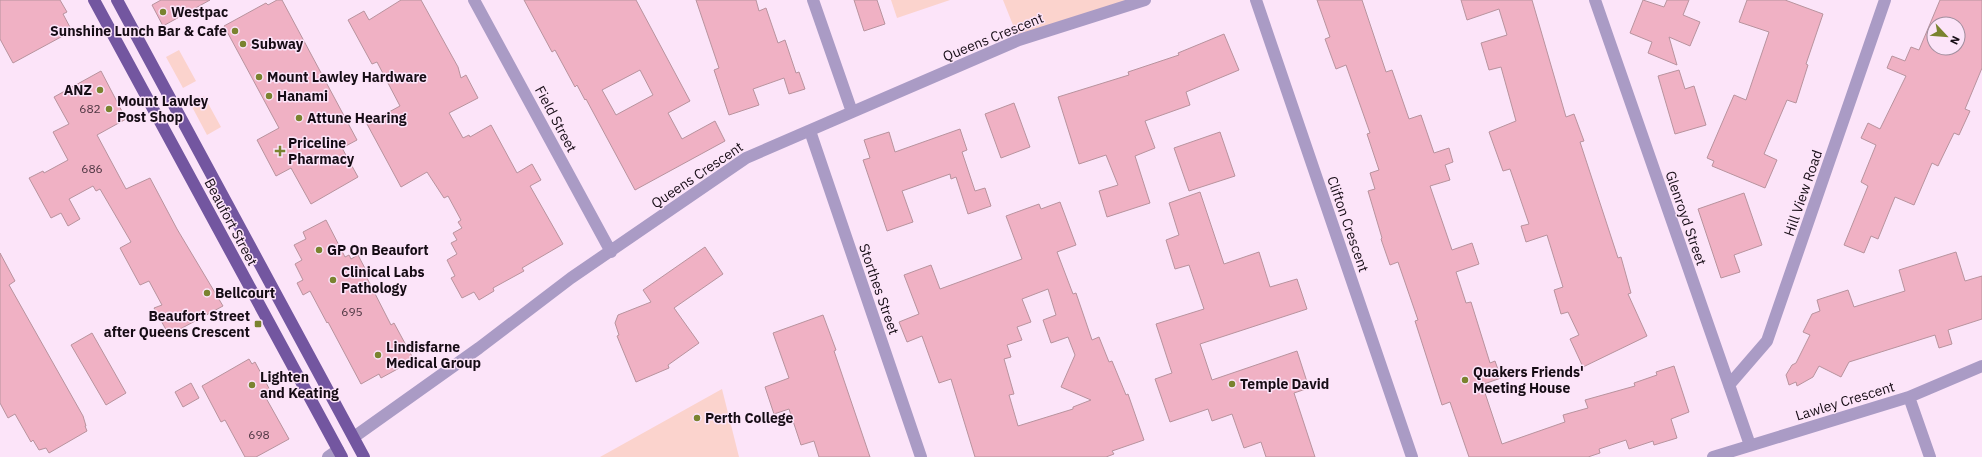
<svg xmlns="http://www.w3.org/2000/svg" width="1982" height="457" font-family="'IBM Plex Sans',sans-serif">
  <rect width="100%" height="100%" fill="#fce4f9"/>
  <path fill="#fbd3cd" d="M891,0H950L897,18Z
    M1003,0H1142L1019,40Z
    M179,50L196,81L183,88L166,57Z
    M204,96L221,127L207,135L190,103Z
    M722,389L739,457H600Z"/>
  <path fill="#f0b1c4" stroke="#b8939e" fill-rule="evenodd" d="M0,0H60L67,12L63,14L72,31L13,63L0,39Z
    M161,0H210L163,26L152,5Z
    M277,0H282L357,140L342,148L358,177L311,204L291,168L276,176L257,140L279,128L224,26L266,3L268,5Z
    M401,0H421L458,67L461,78L466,75L478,98L449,113L463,138L469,135L470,137L491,125L517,173L532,164L541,180L530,186L563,244L522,268L524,271L493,288L494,291L479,300L474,292L462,298L451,278L455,276L447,260L457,254L451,243L457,240L453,233L462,228L458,222L461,220L448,196L444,198L427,172L401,187L367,124L400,106L377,62L372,64L348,20L364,11L369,20Z
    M524,0H636L690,101L668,113L682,139L715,121L725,141L635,190L586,99L585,100L577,85L575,87L555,50L552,52ZM640,70L653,95L616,115L602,90Z
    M696,0H756L759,11L766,8L778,43L785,40L796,73L799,72L805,89L789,94L784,78L753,89L759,105L729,115L714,70L719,68Z
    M854,0H877L885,24L864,31Z
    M1317,0H1362L1386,72L1392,70L1409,119L1421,115L1434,153L1449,148L1453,162L1445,165L1450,180L1430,186L1452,250L1472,243L1479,264L1456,272L1466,303L1471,302L1490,363L1495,361L1501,378L1484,384L1486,389L1484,390L1502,444L1565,422L1563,415L1588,408L1585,400L1635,386L1634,383L1657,375L1656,372L1674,366L1689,412L1671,419L1677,438L1654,445L1653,441L1629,449L1626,440L1599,449L1600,453L1588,457H1469L1450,402L1442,405L1415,321L1418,320L1398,262L1390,265L1381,239L1382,238L1368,191L1375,189L1370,173L1379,170L1367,134L1370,133L1346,65L1336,69L1325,39L1330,37Z
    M1461,0H1532L1566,117L1574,114L1584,141L1580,142L1618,258L1621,257L1631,293L1628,294L1647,336L1583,367L1570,339L1579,335L1568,312L1561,314L1554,290L1563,287L1547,235L1526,242L1521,226L1529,224L1510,169L1503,171L1489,132L1516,121L1501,67L1489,70L1481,43L1507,35L1499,9L1467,20Z
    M1643,0L1664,7L1667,0H1689L1683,15L1700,22L1690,46L1669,37L1677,65L1648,53L1652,42L1630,33Z
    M1747,0H1785L1823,14L1806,64L1808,65L1796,103L1787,100L1764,154L1777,160L1765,188L1712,166L1714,161L1707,158L1734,95L1746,100L1769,32L1739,22Z
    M1940,0H1982V68L1965,109L1970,111L1959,135L1954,133L1938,166L1932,163L1914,205L1895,197L1878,239L1871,236L1864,253L1844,245L1868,186L1861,182L1876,145L1861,138L1868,123L1880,129L1906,76L1887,68L1892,56L1905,61L1911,47L1919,50ZM1934,24H1958V48H1934Z
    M1224,34L1239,70L1186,92L1190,105L1145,121L1155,148L1135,156L1150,203L1107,217L1099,191L1118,185L1106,155L1079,164L1058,97L1129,75L1128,72L1179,55L1178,53Z
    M1679,70L1685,89L1694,86L1706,125L1675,134L1658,76Z
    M101,71L126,119L97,135L126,189L150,178L177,229L223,306L169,335L154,308L162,305L149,281L140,285L120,248L131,242L100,189L96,191L93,186L69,199L80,219L68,226L61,213L51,218L29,178L43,171L44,173L68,160L53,132L69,124L54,97Z
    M1014,103L1030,147L1001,158L985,114Z
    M960,129L967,150L962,152L975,191L985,188L991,206L968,214L956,177L951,179L950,174L902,191L913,222L887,231L863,160L870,158L864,140L889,132L895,152Z
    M1220,132L1235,176L1189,191L1174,148Z
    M1200,192L1224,264L1259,252L1270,287L1297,279L1307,309L1200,344L1212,380L1297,351L1309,388L1294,393L1315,457H1266L1261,442L1244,448L1232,414L1212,421L1208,409L1170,422L1155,379L1172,373L1156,324L1204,309L1189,265L1175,269L1166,240L1179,235L1169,203Z
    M1744,193L1762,245L1734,255L1740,272L1721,278L1698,209Z
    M1060,202L1076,245L1057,252L1073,294L1076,293L1092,340L1099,337L1109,362L1112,361L1126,395L1128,394L1144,440L1112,451L1114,454L1106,457H975L951,379L939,383L922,336L907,342L899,322L919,314L904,275L931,265L940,289L1022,259L1006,216L1039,204L1041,209ZM1048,289L1056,315L1043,320L1051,343L1068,337L1075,355L1061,387L1091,400L1073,407V409L1018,426L1009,395L1014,394L1004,359L1011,357L1007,345L1022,340L1017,327L1031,322L1022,299Z
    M326,220L345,257L349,255L351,259L358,255L369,276L367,278L391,325L394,323L414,360L381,378L379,374L361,384L328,322L327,323L310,291L303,295L297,283L303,280L295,264L302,260L294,245L306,239L303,232Z
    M705,247L723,274L674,308L699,343L668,365L669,368L636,382L617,336L619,335L615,323L618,315L651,302L643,290Z
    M1956,252L1965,281L1982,276V319L1948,330L1952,344L1939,348L1935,335L1849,362L1841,377L1819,366L1813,377L1797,386L1796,382L1789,385L1786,375L1792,365L1796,363L1810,335L1803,332L1812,314L1820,311L1817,300L1848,290L1854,307L1905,291L1899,270Z
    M0,253L15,281L9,285L83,416L86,426H85L87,431L49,453L46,448L39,450L33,440L31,442L15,414L8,418L0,403Z
    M823,315L836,350L834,351L870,457H819L814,441L801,445L789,409L774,414L765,387L789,378L773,333Z
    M92,333L126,393L106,405L71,345Z
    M249,359L252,364L255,362L272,394L266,398L289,439L256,457H245L225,420L221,422L202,386Z
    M191,383L199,398L183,407L175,392Z"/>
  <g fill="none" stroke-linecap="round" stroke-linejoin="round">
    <path stroke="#aa9bc5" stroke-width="12" d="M474,0L611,252
      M813,0L852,112
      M1256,0L1412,457
      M1595,0L1750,445
      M810,131L921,457
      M1729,385L1767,341L1885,0
      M1909,397L1930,457
      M354,437L479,348L571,278L746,158L1019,40L1145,0
      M328,457L338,450
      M1713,457L1909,397L1982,366"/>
    <path stroke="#7356a0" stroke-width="12" d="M94,0L342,457
      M117,0L364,457"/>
  </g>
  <g fill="#7a832f" stroke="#fce4f9" stroke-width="1.5">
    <circle cx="163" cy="12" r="4"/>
    <circle cx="235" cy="31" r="4"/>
    <circle cx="243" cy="44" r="4"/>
    <circle cx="259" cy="77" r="4"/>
    <circle cx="100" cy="90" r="4"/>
    <circle cx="269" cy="96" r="4"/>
    <circle cx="109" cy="109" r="4"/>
    <circle cx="299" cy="118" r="4"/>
    <path d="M278 145h4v4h4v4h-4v4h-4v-4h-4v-4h4z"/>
    <circle cx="319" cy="250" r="4"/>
    <circle cx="333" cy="280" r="4"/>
    <circle cx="207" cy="293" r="4"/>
    <rect x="254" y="320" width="8" height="8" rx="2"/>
    <circle cx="378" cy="355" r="4"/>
    <circle cx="1465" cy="380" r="4"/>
    <circle cx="1232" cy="384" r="4"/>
    <circle cx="252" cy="385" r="4"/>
    <circle cx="697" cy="418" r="4"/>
  </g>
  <g text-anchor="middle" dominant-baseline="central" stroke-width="3" stroke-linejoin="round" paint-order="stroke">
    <g font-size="12" fill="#4c3541">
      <text x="90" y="108">682</text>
      <text x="92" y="168">686</text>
      <text x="352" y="311">695</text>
      <text x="259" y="434">698</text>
    </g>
    <g font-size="14" font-weight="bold" fill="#160c15" stroke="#fce4f9" text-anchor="start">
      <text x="171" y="12">Westpac</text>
      <text x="227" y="31" text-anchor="end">Sunshine Lunch Bar &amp; Cafe</text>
      <text x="251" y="44">Subway</text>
      <text x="267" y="77">Mount Lawley Hardware</text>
      <text x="92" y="90" text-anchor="end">ANZ</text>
      <text x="277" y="96">Hanami</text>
      <text x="117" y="101">Mount Lawley<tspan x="117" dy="16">Post Shop</tspan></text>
      <text x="307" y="118">Attune Hearing</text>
      <text x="288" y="143">Priceline<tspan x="288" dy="16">Pharmacy</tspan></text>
      <text x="327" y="250">GP On Beaufort</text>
      <text x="341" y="272">Clinical Labs<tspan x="341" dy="16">Pathology</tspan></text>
      <text x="215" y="293">Bellcourt</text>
      <text x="250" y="316" text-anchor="end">Beaufort Street<tspan x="250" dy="16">after Queens Crescent</tspan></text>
      <text x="386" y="347">Lindisfarne<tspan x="386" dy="16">Medical Group</tspan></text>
      <text x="1473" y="372">Quakers Friends'<tspan x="1473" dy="16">Meeting House</tspan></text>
      <text x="260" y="377">Lighten<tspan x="260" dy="16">and Keating</tspan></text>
      <text x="1240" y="384">Temple David</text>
      <text x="705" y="418">Perth College</text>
    </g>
    <g font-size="14" fill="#160c15" stroke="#fce4f9">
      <text transform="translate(993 37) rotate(-22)">Queens Crescent</text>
      <text transform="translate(556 119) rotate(62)">Field Street</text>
      <text transform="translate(697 175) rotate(-34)">Queens Crescent</text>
      <text transform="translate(1803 193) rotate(-71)">Hill View Road</text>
      <text transform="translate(1686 218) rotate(71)">Glenroyd Street</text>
      <text transform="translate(231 222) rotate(62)">Beaufort Street</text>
      <text transform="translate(1348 224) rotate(71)">Clifton Crescent</text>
      <text transform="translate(879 289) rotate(71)">Storthes Street</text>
      <text transform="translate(1845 401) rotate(-17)">Lawley Crescent</text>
    </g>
  </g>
  <g transform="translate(1946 36) rotate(116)"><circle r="19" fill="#fce4f9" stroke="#a08e9e"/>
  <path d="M0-3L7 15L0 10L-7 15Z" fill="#7a832f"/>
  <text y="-6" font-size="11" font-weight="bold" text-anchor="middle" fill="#160c15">N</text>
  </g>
</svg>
